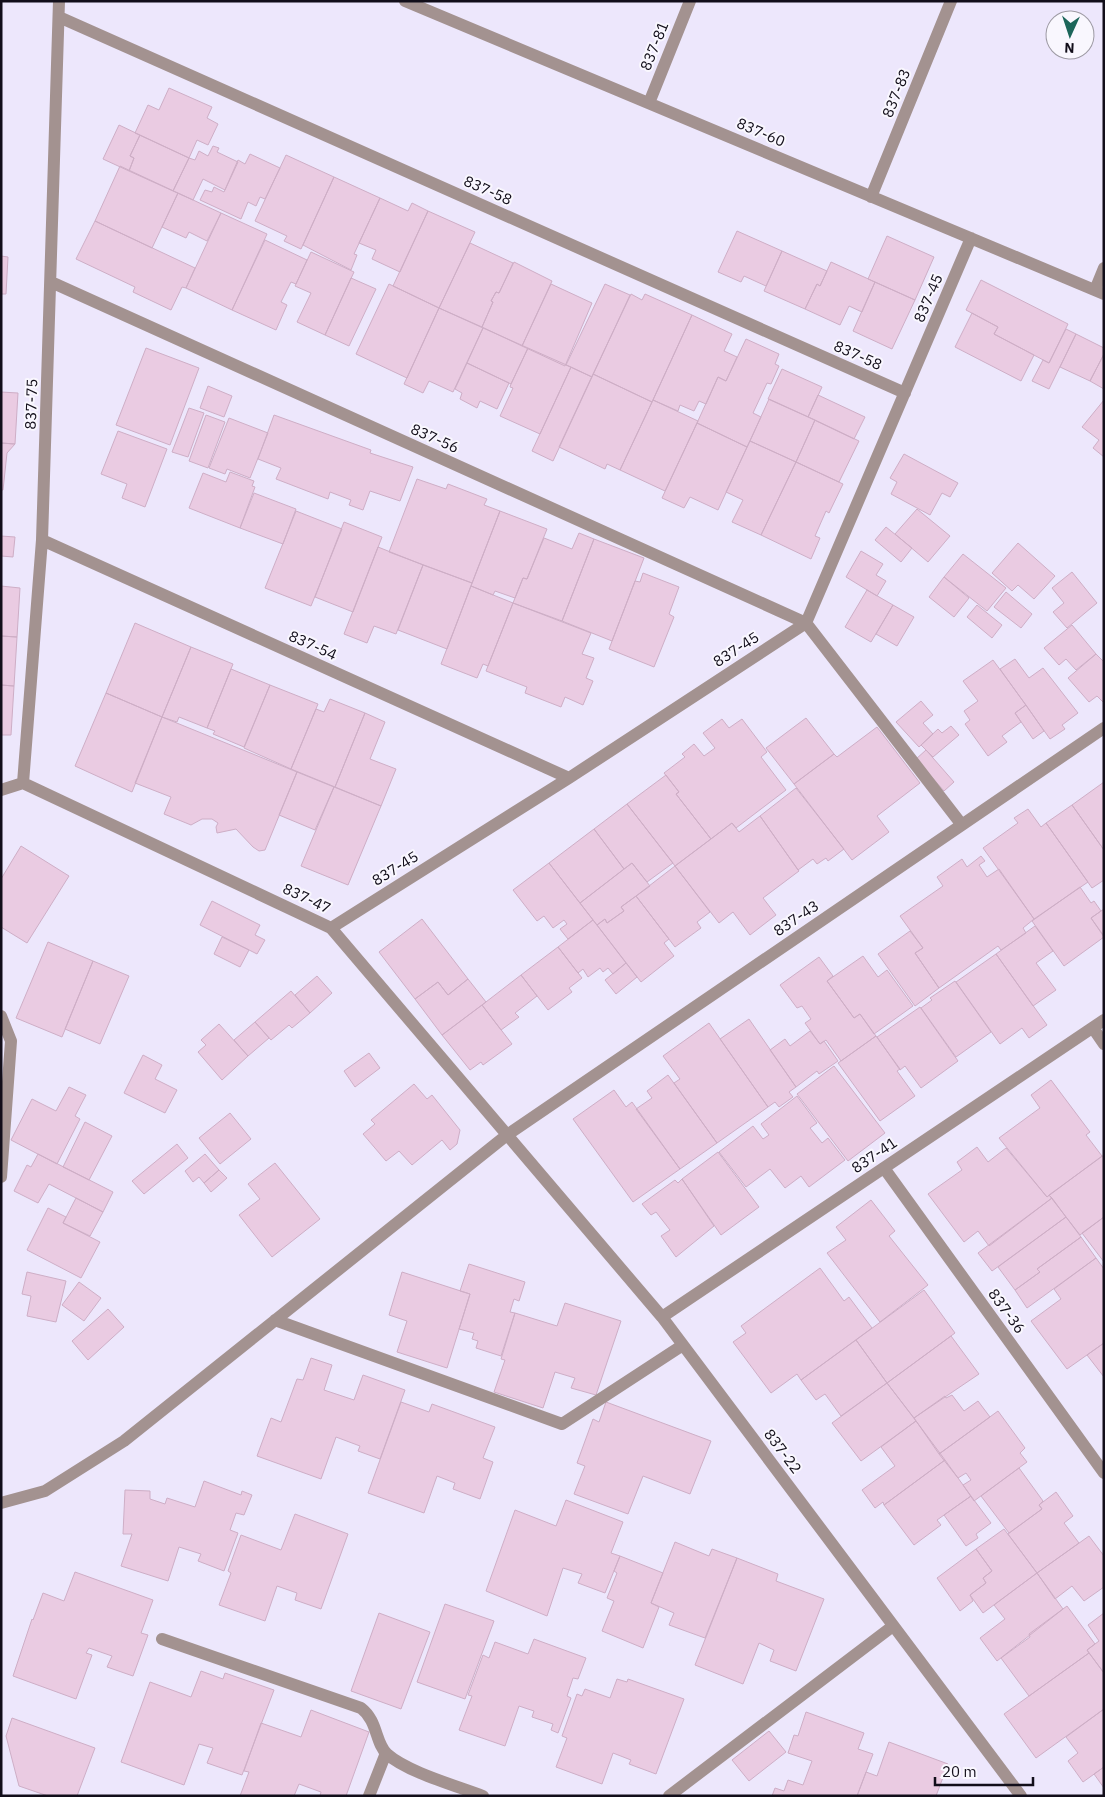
<svg xmlns="http://www.w3.org/2000/svg" width="1105" height="1797" font-family="'IBM Plex Sans',sans-serif">
  <rect width="100%" height="100%" fill="#ede7fc"/>
  <path fill="#eacbe2" stroke="#ceaec6" d="M169,88L212,107L207,118L218,124L208,145L197,140L189,158L135,133L148,105L159,110Z
    M119,125L140,135L130,156L134,158L129,171L103,159Z
    M140,135L189,158L173,191L129,171L134,158L130,156Z
    M213,146L219,148L217,152L238,162L225,190L203,179L193,200L173,191L189,158L195,160L199,151L208,156Z
    M250,154L280,168L265,199L260,197L256,206L248,202L241,219L200,200L205,190L212,192L214,187L224,192L238,160L245,164Z
    M286,155L334,177L301,249L284,241L287,236L255,221Z
    M120,166L178,193L152,248L95,221Z
    M334,177L380,198L354,254L357,255L351,270L303,245Z
    M178,193L221,213L207,241L189,232L186,238L162,227Z
    M380,198L408,211L412,203L428,211L400,272L372,259L376,250L359,243Z
    M428,211L475,232L439,308L393,286Z
    M221,213L267,234L232,310L186,288Z
    M95,221L195,268L186,288L182,287L171,310L133,292L135,287L76,259Z
    M737,231L782,251L766,286L744,276L741,282L718,272Z
    M887,236L934,257L915,300L868,279Z
    M265,240L307,260L296,284L291,282L281,302L287,305L276,330L232,310Z
    M470,243L513,263L499,293L496,292L491,301L493,302L482,327L439,308Z
    M782,251L827,271L820,286L817,284L805,309L764,291Z
    M311,252L354,272L325,335L297,322L311,293L295,286Z
    M1,256L8,257L6,294H1Z
    M514,262L552,281L522,346L482,327L493,302L491,301L496,292L499,293Z
    M831,262L875,282L862,312L849,306L840,325L805,309L817,284L820,286Z
    M351,278L376,289L349,346L325,335Z
    M981,280L1068,324L1049,363L994,334L998,327L966,310Z
    M875,282L915,300L892,349L853,331Z
    M389,284L439,308L407,378L356,354Z
    M551,284L592,303L565,366L522,346Z
    M605,284L630,295L592,377L566,365Z
    M631,294L642,300L645,294L692,315L652,402L593,374Z
    M439,308L483,328L453,392L429,381L423,393L404,384Z
    M972,313L998,327L994,334L1034,355L1021,381L955,347Z
    M692,315L732,334L724,351L737,357L726,381L718,377L706,404L699,401L694,411L680,405L678,411L653,400Z
    M483,328L528,348L511,384L467,363Z
    M1066,329L1076,334L1049,389L1032,381L1043,360L1049,363Z
    M1076,334L1104,348V354L1090,381L1060,367Z
    M746,339L779,354L775,364L779,366L771,384L767,383L753,413L761,417L747,447L697,423L718,377L726,381Z
    M146,348L199,368L170,445L116,425Z
    M528,348L571,367L540,434L500,416L513,388L510,387L511,384Z
    M1104,354V389L1090,381Z
    M467,363L509,383L497,409L480,401L477,408L460,399L462,393L455,389Z
    M571,367L592,377L553,461L532,451Z
    M782,369L822,387L808,417L768,399Z
    M593,374L652,402L620,470L607,464L605,469L559,447Z
    M208,386L232,396L224,417L200,408Z
    M1,392L18,393L15,444L1,443Z
    M818,395L865,417L854,439L808,417Z
    M769,399L815,420L796,462L750,441Z
    M653,400L698,421L665,491L620,470Z
    M1104,400V457L1093,448L1099,440L1082,427Z
    M189,408L204,413L188,457L172,452Z
    M206,415L225,422L208,468L189,461Z
    M274,415L371,450L370,453L413,467L400,501L370,491L363,510L349,505L351,500L330,492L328,499L276,479L281,468L258,459Z
    M229,418L268,433L250,478L227,469L225,474L209,468Z
    M815,420L859,441L839,482L796,462Z
    M697,423L747,447L718,510L690,497L684,508L662,498Z
    M118,431L167,449L145,507L122,498L127,484L101,474Z
    M750,441L796,462L761,535L732,522L743,500L726,492Z
    M1,443L15,444L7,453L3,490H1Z
    M904,454L958,483L950,497L942,493L930,515L891,494L897,482L890,478Z
    M796,462L843,484L829,513L826,511L815,536L820,538L811,559L761,535Z
    M230,472L254,481L252,486L255,487L240,528L189,508L203,473L226,482Z
    M417,479L446,489L448,484L487,499L484,505L500,511L472,583L389,552Z
    M254,493L296,509L283,544L240,528Z
    M917,509L950,536L928,562L895,534Z
    M296,511L342,529L311,606L265,588Z
    M500,511L547,529L527,579L523,578L515,598L495,591L493,595L471,586Z
    M344,522L382,537L353,612L315,597Z
    M886,527L912,548L901,562L875,540Z
    M579,533L594,539L562,621L513,603L523,578L527,579L544,538L572,549Z
    M1,536L15,537L13,557L1,556Z
    M594,539L644,558L612,641L562,621Z
    M1018,543L1055,576L1034,599L1018,585L1012,591L992,573Z
    M378,547L423,565L396,634L374,626L367,643L344,634Z
    M861,551L883,564L876,575L886,581L877,596L846,577Z
    M963,554L1006,588L987,611L944,577Z
    M423,565L472,583L447,649L398,630Z
    M1072,572L1097,603L1067,628L1053,612L1064,603L1052,588Z
    M643,573L679,587L669,614L674,617L654,667L609,649L635,581L640,582Z
    M944,577L969,598L954,617L929,597Z
    M1,586L20,588L17,637L1,636Z
    M471,586L513,603L488,666L483,664L477,678L441,664Z
    M867,590L893,605L871,642L845,627Z
    M1006,592L1032,614L1021,628L994,607Z
    M513,603L591,633L582,654L594,658L586,678L593,681L583,705L565,697L561,707L525,693L527,687L486,671Z
    M893,605L914,617L897,646L876,634Z
    M977,605L1002,625L992,638L967,617Z
    M135,623L191,647L162,717L106,693Z
    M1072,625L1096,654L1076,670L1066,659L1059,665L1044,648Z
    M1,636L17,637L14,686L1,685Z
    M191,647L233,664L207,728L179,717L177,722L162,717Z
    M1096,654L1104,662V703L1097,696L1089,702L1068,678Z
    M1015,659L1029,678L1043,668L1078,713L1062,725L1065,729L1050,739L1000,669Z
    M993,660L1026,705L1015,713L1021,722L1002,736L1007,742L988,756L965,724L970,720L964,711L978,701L963,681Z
    M231,669L270,685L244,747L213,734L215,731L207,728Z
    M1,685L14,686L11,735H1Z
    M270,685L318,704L291,769L244,748Z
    M106,693L162,717L132,792L75,766Z
    M330,699L365,713L335,787L291,769L316,709L324,712Z
    M921,701L933,715L923,723L933,734L919,747L896,722Z
    M1026,705L1044,731L1033,739L1015,713Z
    M365,713L385,722L370,759L396,769L381,806L335,787Z
    M162,717L297,772L265,850L259,851L253,847L236,829L217,833L216,827L218,823L212,819H202L191,825L164,814L171,797L135,783Z
    M806,718L834,754L794,784L766,748Z
    M722,719L729,728L742,719L767,752L761,757L786,790L736,828L732,823L711,839L676,794L679,792L664,773L685,757L682,754L694,744L704,756L715,748L703,733Z
    M951,726L959,735L933,757L921,745L938,729L942,733Z
    M877,727L920,783L877,816L889,832L852,860L794,784L834,754L837,757Z
    M926,750L954,782L944,791L916,759Z
    M297,772L334,787L315,830L279,815Z
    M666,775L679,792L676,794L711,839L675,866L627,804Z
    M1104,782V850L1072,805Z
    M334,787L381,806L348,885L301,866Z
    M796,788L844,849L828,861L826,858L817,864L813,859L798,870L760,816Z
    M627,804L673,863L647,882L632,863L624,869L594,829Z
    M1072,805L1104,850V880L1092,888L1046,823Z
    M1028,809L1041,827L1046,823L1088,882L1034,919L983,848L1018,823L1014,818Z
    M760,816L799,871L763,898L776,915L750,935L733,912L719,923L675,866L732,823L739,832Z
    M594,829L624,869L580,903L549,863Z
    M21,846L69,876L27,943L1,927V879Z
    M981,856L985,861L979,865L987,877L999,869L1034,919L1023,928L1026,933L1001,950L998,946L939,988L915,953L923,948L900,916L943,886L937,877L962,859L967,867Z
    M549,863L593,920L568,939L560,929L567,924L564,920L553,928L544,916L537,921L513,890Z
    M632,863L650,886L621,907L624,911L607,923L605,919L597,925L580,903Z
    M675,866L710,912L697,922L701,928L675,947L636,896Z
    M1080,887L1091,903L1094,901L1101,911L1091,918L1104,937L1064,966L1032,921Z
    M636,896L669,939L664,943L674,956L641,982L597,925L605,919L607,923L624,911L621,907Z
    M212,901L260,925L255,935L265,940L257,954L200,925Z
    M1104,909V936L1091,918Z
    M422,919L468,979L448,995L438,982L415,999L379,952Z
    M593,920L626,963L613,974L608,968L603,972L600,968L588,977L583,969L578,973L558,947Z
    M1035,926L1053,951L1036,963L1056,990L1033,1006L996,954Z
    M910,931L923,948L915,953L939,988L915,1006L878,954Z
    M222,937L249,950L240,967L214,954Z
    M48,942L93,961L62,1037L16,1018Z
    M558,947L582,978L569,988L572,992L548,1010L521,975Z
    M996,954L1047,1025L1029,1038L1022,1028L1000,1044L956,982Z
    M863,956L878,977L887,970L913,1006L874,1034L860,1014L854,1018L827,981Z
    M819,957L833,976L827,981L854,1018L860,1014L876,1036L841,1061L826,1040L820,1044L805,1023L811,1019L802,1006L797,1008L780,985Z
    M93,961L129,976L100,1044L65,1029Z
    M626,963L637,977L616,994L605,980Z
    M521,975L537,996L515,1013L519,1017L501,1030L482,1005Z
    M317,976L332,993L310,1013L295,995Z
    M468,979L486,1002L442,1035L415,999L438,982L448,995Z
    M955,981L991,1032L956,1057L921,1008L932,1000L930,998Z
    M291,991L310,1013L292,1028L289,1025L271,1040L255,1022Z
    M482,1005L512,1044L483,1065L481,1062L470,1070L442,1035Z
    M920,1007L958,1061L921,1088L905,1066L900,1070L877,1037Z
    M749,1019L796,1087L789,1092L793,1097L779,1107L775,1102L768,1107L720,1039Z
    M255,1022L269,1038L248,1056L234,1040Z
    M709,1023L768,1107L717,1143L674,1083L680,1079L663,1056Z
    M219,1024L248,1056L222,1080L198,1052L206,1045L201,1040Z
    M810,1031L820,1044L824,1041L838,1061L819,1074L817,1071L796,1087L770,1050L785,1039L790,1046Z
    M876,1036L900,1069L897,1071L915,1096L880,1121L838,1063Z
    M369,1053L380,1068L355,1087L344,1071Z
    M143,1055L162,1065L155,1079L177,1090L165,1113L124,1093Z
    M834,1066L885,1133L848,1161L797,1094Z
    M668,1075L717,1143L680,1169L636,1109L652,1098L647,1091Z
    M1051,1080L1090,1132L1086,1135L1102,1156L1047,1197L999,1138L1040,1108L1031,1095Z
    M414,1084L427,1099L432,1095L460,1130L457,1144L450,1150L442,1140L412,1165L399,1151L386,1161L363,1134L375,1124L371,1120Z
    M69,1087L86,1095L75,1116L80,1119L57,1164L11,1140L32,1099L56,1111Z
    M614,1090L626,1107L632,1102L680,1169L633,1202L573,1119Z
    M797,1096L817,1123L810,1128L822,1143L828,1138L845,1160L809,1187L801,1176L785,1188L770,1169L746,1187L719,1152L753,1126L763,1139L769,1135L761,1124Z
    M230,1113L251,1139L220,1164L199,1138Z
    M85,1122L112,1136L89,1180L63,1167Z
    M177,1144L188,1158L144,1194L132,1181Z
    M977,1147L988,1162L1006,1148L1047,1197L1049,1195L1052,1198L989,1246L978,1231L964,1242L928,1194L962,1170L957,1162Z
    M718,1152L759,1207L721,1235L682,1179Z
    M38,1154L113,1192L103,1212L49,1184L38,1203L14,1191L27,1165L31,1167Z
    M205,1154L219,1170L204,1183L199,1177L193,1182L185,1171Z
    M1104,1155V1217L1080,1235L1049,1195Z
    M275,1163L320,1219L272,1257L239,1215L260,1199L248,1184Z
    M219,1170L227,1178L211,1192L204,1183Z
    M682,1179L714,1226L676,1257L661,1236L670,1230L656,1212L651,1215L642,1204L675,1180L678,1183Z
    M76,1198L103,1212L90,1236L63,1223Z
    M1052,1198L1066,1217L992,1271L978,1253Z
    M871,1200L895,1231L889,1236L928,1285L880,1322L827,1253L846,1240L836,1227Z
    M48,1208L66,1217L63,1223L100,1242L81,1278L27,1250Z
    M1066,1217L1081,1237L1037,1269L1040,1272L1015,1290L998,1267Z
    M1104,1217V1262L1082,1233Z
    M1081,1237L1096,1258L1027,1308L1015,1290L1040,1272L1037,1269Z
    M1096,1258L1104,1269V1343L1067,1369L1031,1321L1061,1299L1054,1289Z
    M469,1264L525,1282L519,1301L514,1299L510,1312L515,1313L501,1356L476,1348L478,1341L472,1339L474,1333L459,1329L470,1294L460,1291Z
    M820,1268L844,1301L849,1297L872,1328L801,1380L797,1374L771,1393L733,1342L746,1333L741,1326Z
    M27,1272L66,1281L56,1322L27,1316L31,1296L22,1294Z
    M402,1272L470,1294L447,1368L397,1352L407,1321L389,1315Z
    M79,1282L101,1298L84,1321L62,1305Z
    M924,1290L955,1333L887,1383L856,1340Z
    M565,1303L621,1321L596,1395L571,1388L575,1378L555,1372L543,1408L494,1392L505,1360L501,1359L515,1313L557,1326Z
    M108,1309L124,1327L88,1360L72,1341Z
    M951,1336L979,1374L914,1418L887,1383Z
    M856,1340L887,1383L841,1416L825,1394L816,1400L801,1380Z
    M1104,1343V1377L1087,1355Z
    M311,1358L332,1365L324,1390L354,1400L363,1375L405,1390L380,1459L358,1451L360,1446L336,1437L321,1479L257,1456L271,1418L281,1422L297,1379L303,1380Z
    M887,1383L916,1421L861,1461L832,1423Z
    M952,1395L964,1411L978,1401L990,1417L939,1454L914,1418L945,1396L946,1398Z
    M401,1402L429,1412L432,1404L495,1427L483,1458L493,1462L480,1499L453,1489L455,1483L437,1476L424,1513L368,1493Z
    M606,1402L711,1441L690,1494L643,1476L628,1514L574,1494L585,1466L577,1463L593,1419L599,1422Z
    M998,1411L1025,1448L1020,1453L1027,1462L974,1501L963,1485L971,1480L966,1473L958,1478L939,1454Z
    M916,1421L945,1460L884,1505L883,1502L875,1508L862,1490L895,1466L881,1447Z
    M945,1460L971,1496L937,1520L941,1525L914,1545L884,1505Z
    M1019,1468L1043,1501L1039,1505L1042,1509L1009,1533L981,1496Z
    M204,1481L241,1495L242,1491L252,1495L244,1515L236,1513L230,1530L238,1533L224,1571L198,1561L201,1554L179,1547L168,1581L121,1566L132,1534H123L125,1490L150,1491V1499L165,1504L167,1498L195,1507Z
    M1056,1492L1073,1516L1064,1523L1079,1543L1037,1573L1008,1534L1042,1509L1039,1505Z
    M971,1496L991,1523L976,1534L978,1538L966,1546L944,1515Z
    M566,1500L623,1522L611,1553L620,1556L605,1593L578,1583L582,1574L563,1568L547,1616L486,1591L515,1510L556,1526Z
    M295,1514L348,1534L321,1609L295,1600L297,1593L277,1586L265,1621L219,1605L231,1573L228,1571L241,1535L281,1550Z
    M1004,1529L1037,1573L983,1613L970,1595L986,1583L983,1578L992,1571L976,1549Z
    M1089,1536L1104,1556V1587L1084,1601L1072,1586L1055,1599L1037,1573Z
    M675,1542L709,1556L712,1549L737,1558L705,1638L669,1625L674,1613L651,1603Z
    M976,1549L992,1571L983,1578L986,1583L970,1595L973,1601L960,1611L937,1578Z
    M620,1556L663,1573L651,1603L659,1607L643,1648L602,1631L614,1601L607,1598L617,1573L614,1571Z
    M737,1558L778,1574L776,1581L824,1599L796,1671L770,1661L774,1650L759,1643L743,1684L695,1665Z
    M75,1572L153,1600L141,1633L148,1635L133,1676L107,1667L112,1656L89,1648L86,1653L92,1655L76,1699L13,1676L32,1619L33,1620L43,1593L64,1601Z
    M1037,1573L1063,1609L997,1661L980,1638L1005,1619L994,1605Z
    M445,1604L494,1621L465,1699L417,1682Z
    M1067,1606L1095,1644L1087,1650L1089,1653L1029,1696L1001,1658L1030,1637L1029,1634Z
    M379,1613L430,1632L401,1709L351,1691Z
    M1104,1613V1673L1087,1650L1099,1641L1088,1625Z
    M534,1639L586,1658L578,1679L573,1678L567,1696L571,1698L558,1733L551,1730L553,1724L532,1717L534,1711L519,1706L505,1746L459,1730L472,1696L468,1695L483,1655L489,1658L495,1642L528,1654Z
    M1089,1653L1104,1673V1709L1036,1758L1004,1714Z
    M201,1671L223,1679L225,1673L274,1690L242,1775L207,1763L213,1748L199,1744L184,1785L121,1762L150,1682L191,1697Z
    M617,1679L627,1682L628,1679L684,1699L656,1774L629,1764L631,1760L613,1753L602,1784L556,1767L567,1738L562,1736L577,1694L582,1696L585,1689L610,1698Z
    M1104,1709V1767L1083,1782L1068,1761L1078,1753L1066,1737Z
    M311,1710L369,1732L346,1796H320L321,1792L299,1784L294,1796H240L249,1772L244,1771L261,1723L301,1737Z
    M806,1712L864,1733L858,1749L873,1754L857,1796H772L775,1788L784,1791L788,1780L803,1785L812,1761L788,1753L794,1735L798,1736Z
    M12,1718L95,1748L77,1796H48L19,1786L6,1736Z
    M769,1731L786,1752L749,1781L732,1760Z
    M889,1742L948,1764L936,1796H857L866,1772L877,1776Z
    M1104,1767V1788L1094,1774Z"/>
  <g fill="none" stroke-linecap="round" stroke-linejoin="round">
    <path stroke="#a39290" stroke-width="12" d="M405,1L1104,294
      M59,17L905,393
      M649,103L690,1
      M871,197L951,1
      M51,282L806,623L962,825
      M1095,290L1104,268
      M42,540L569,778
      M23,783L331,928L662,1317L1021,1796
      M1,790L23,783L42,540L59,1
      M331,928L569,778L806,623L971,238
      M1,1016L11,1041L1,1177
      M1093,1028L1104,1044
      M884,1168L1104,1473
      M662,1317L1104,1020
      M275,1320L562,1424L683,1345
      M1,1503L45,1491L124,1441L507,1135L1104,728
      M162,1639L361,1708C378,1721 375,1743 387,1754C407,1772 457,1786 483,1796
      M369,1796L386,1753
      M669,1796L893,1626"/>
  </g>
  <g text-anchor="middle" dominant-baseline="central" stroke-width="4" stroke-linejoin="round" paint-order="stroke">
    <g font-size="15" fill="#120e1a" stroke="#f9f7fe">
      <text transform="translate(654 46) rotate(-68)">837-81</text>
      <text transform="translate(896 93) rotate(-68)">837-83</text>
      <text transform="translate(761 132) rotate(23)">837-60</text>
      <text transform="translate(488 190) rotate(24)">837-58</text>
      <text transform="translate(928 298) rotate(-67)">837-45</text>
      <text transform="translate(858 355) rotate(24)">837-58</text>
      <text transform="translate(31 404) rotate(-88)">837-75</text>
      <text transform="translate(435 438) rotate(24)">837-56</text>
      <text transform="translate(313 645) rotate(24)">837-54</text>
      <text transform="translate(736 649) rotate(-33)">837-45</text>
      <text transform="translate(395 868) rotate(-32)">837-45</text>
      <text transform="translate(307 898) rotate(25)">837-47</text>
      <text transform="translate(796 918) rotate(-34)">837-43</text>
      <text transform="translate(874 1155) rotate(-34)">837-41</text>
      <text transform="translate(1007 1311) rotate(54)">837-36</text>
      <text transform="translate(783 1451) rotate(53)">837-22</text>
    </g>
  </g>
  <rect width="1105" height="1797" fill="none" stroke="#120e1a" stroke-width="5"/>
  <g transform="translate(1070 35) rotate(183)"><circle r="24" fill="#f9f7fe" stroke="#9d9aa3"/>
  <path d="M0-4L9 19L0 12L-9 19Z" fill="#1c655a"/>
  <text y="-8" font-size="14" font-weight="bold" text-anchor="middle" fill="#120e1a">N</text>
  </g>
  <path d="M935 1777v8h98v-8" fill="none" stroke="#120e1a" stroke-width="2.5"/>
  <text x="942" y="1777" font-size="15" fill="#120e1a" stroke="#f9f7fe" stroke-width="4" paint-order="stroke">20 m</text>
</svg>
